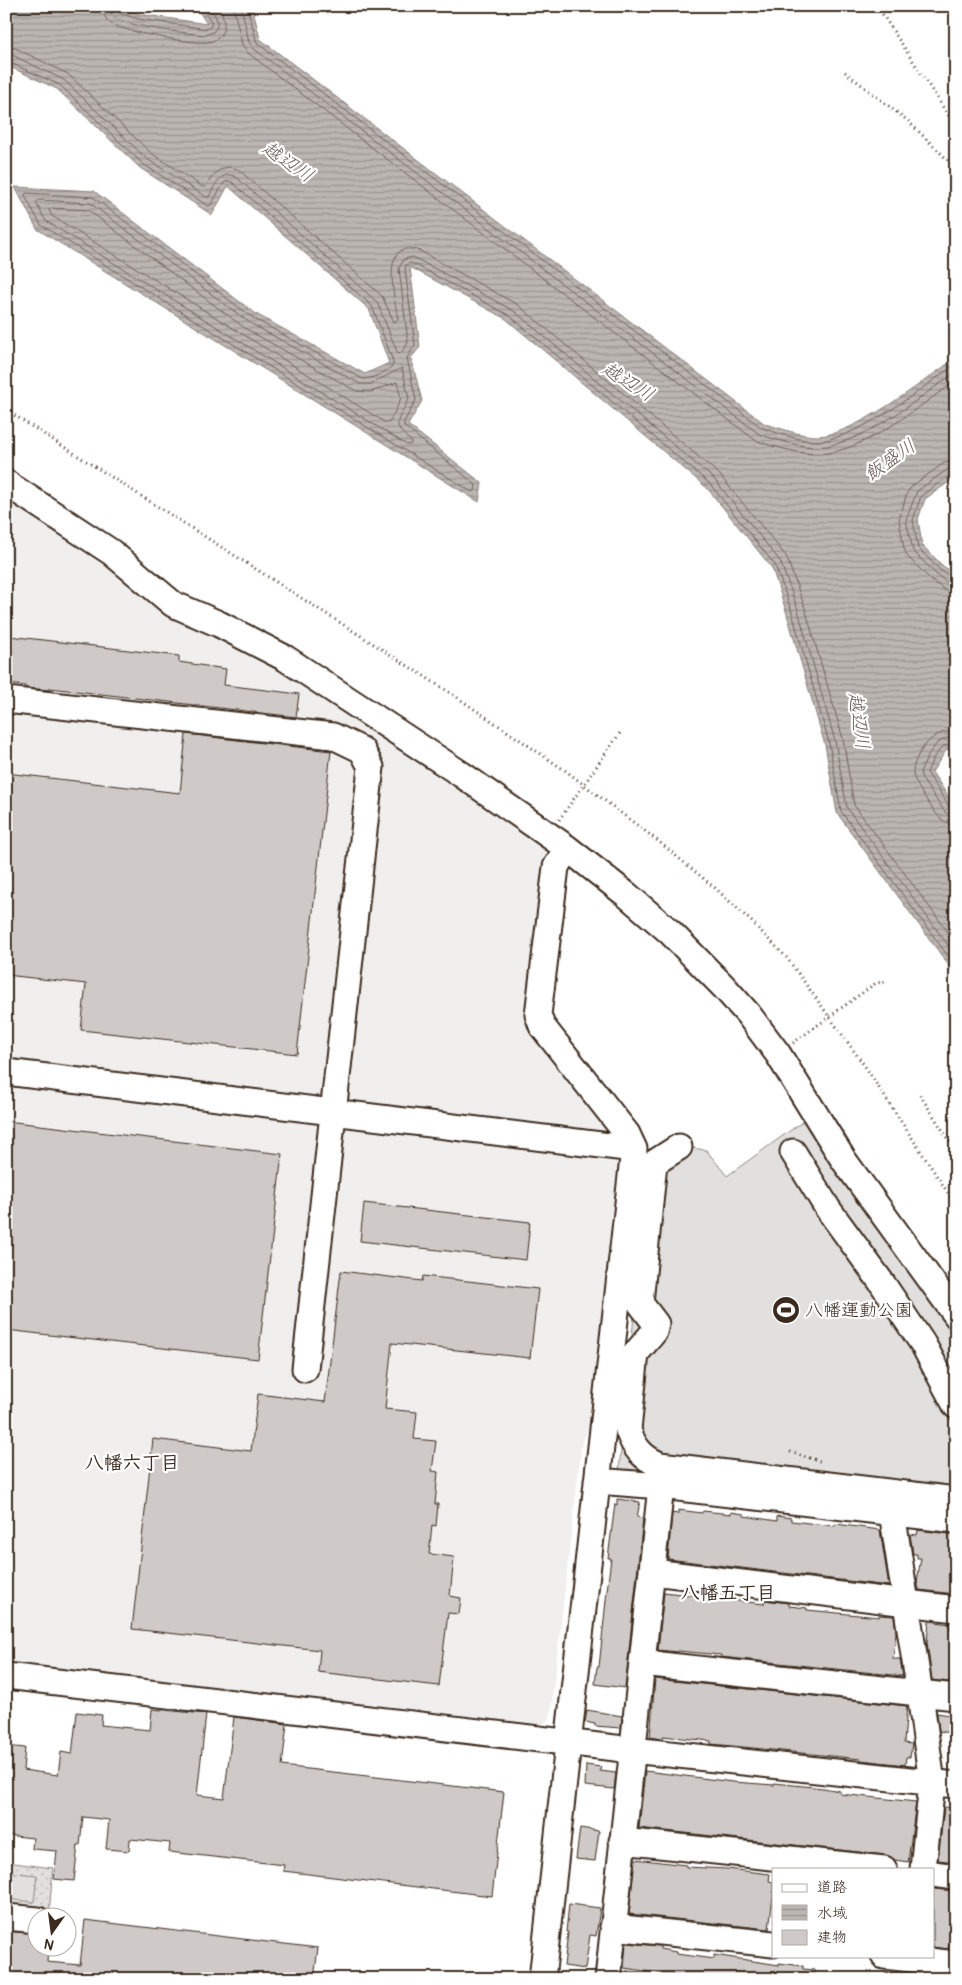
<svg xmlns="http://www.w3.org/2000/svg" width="962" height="1985" font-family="Pangolin,'Klee One',sans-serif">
  <defs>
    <pattern id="park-dots" width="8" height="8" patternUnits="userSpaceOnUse" patternTransform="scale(1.25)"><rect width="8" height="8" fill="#e2e0de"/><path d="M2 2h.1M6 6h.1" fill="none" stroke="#c3c0be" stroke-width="1.8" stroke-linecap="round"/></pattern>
    <pattern id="water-rules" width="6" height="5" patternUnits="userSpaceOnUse" patternTransform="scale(1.25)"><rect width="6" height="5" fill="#bcb6b3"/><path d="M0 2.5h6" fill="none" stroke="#9a9491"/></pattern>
  </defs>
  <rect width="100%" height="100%" fill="#fff"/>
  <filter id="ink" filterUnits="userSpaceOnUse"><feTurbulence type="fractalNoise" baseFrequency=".02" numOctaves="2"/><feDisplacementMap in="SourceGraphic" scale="10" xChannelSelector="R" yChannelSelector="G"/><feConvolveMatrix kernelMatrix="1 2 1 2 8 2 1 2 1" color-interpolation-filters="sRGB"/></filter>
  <g filter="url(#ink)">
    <path fill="#f1efee" d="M6,494L281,667L542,843L548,855L528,1017L623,1147L590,1428L582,1441L550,1718L541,1726L6,1666Z"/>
    <path fill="url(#park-dots)" stroke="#8e857e" d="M6,1862L53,1868L49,1915L6,1910Z"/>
    <path fill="#e2e0de" stroke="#8e857e" d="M809,1117L918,1279L956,1341V1511L619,1471L648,1170L692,1148L706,1150L727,1176Z
      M6,1872L37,1875L34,1902L6,1899Z"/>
    <path fill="url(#water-rules)" stroke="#887e77" d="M6,6H115L139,14L207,24L198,10L191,6H252L260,39L765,424C781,428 800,436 817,436C854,436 924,380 956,358V477L925,499L918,519L922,545L943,566L956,575V757L947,749L932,772L956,808V981L947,963L837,813L825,745L786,611L772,568L707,488L506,319L410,267L420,347L411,358L422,401L408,425L482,483L479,502L37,229L15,187L94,191L256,314L365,374L389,363L369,309L228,186L212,215L140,168L57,89L6,65Z"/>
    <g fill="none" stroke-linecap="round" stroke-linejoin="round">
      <path stroke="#6f625a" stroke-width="1" d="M103,6C103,13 105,19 110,23C120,31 196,45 208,42C228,39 227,19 218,6
        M110,6C110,10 111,14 114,17C126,27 187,33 205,35L213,32C222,23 215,15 209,6
        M116,6L119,13L138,19L207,29L211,26V21L200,6
        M233,6L242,44L248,53L755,440C769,446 805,455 819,454C867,451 917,407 956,381
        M241,6L249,42L253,48L759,434C772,439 805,448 819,447C866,443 918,398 956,372
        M247,6L257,43L762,428C777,433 803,442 819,441C862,437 920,389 956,364
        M6,47L15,48L68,74L151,153L203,187L206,186C214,173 223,162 239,170L382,296L394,322L398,319C395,300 378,236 420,251L518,305L719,474L786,556L804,605L843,739L854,805L956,943
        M6,54L12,55L64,80L147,159L206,197H209C215,185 221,169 236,177L377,302L398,354L401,353L408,343L399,268L404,259L413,257L514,311L714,479L780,561L797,607L835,741L847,808L956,956
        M6,61L60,85L143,164L208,206L211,205L223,184L227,181L232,182L372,306L393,361V365C387,372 372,379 363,379L253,318L93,197L26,193L25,196L41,225L472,492L475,491L476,485L404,426V422L416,400L407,358L415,345L405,270L406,265L410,263L414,264L510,316L710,484L775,565L791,609L829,743L841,811L951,960L956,970
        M39,200L90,203L250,323L360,384H370L402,368L409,399C399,420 389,423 411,441V444L407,445L46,221L36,203Z
        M52,208L88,210L246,329L356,391L371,392L397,382L401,398L390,422L386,423L52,216L49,210Z
        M956,460L944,463L912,486L907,493L899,520L904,548L907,556L932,581L945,590L956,593
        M956,467L948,469L917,491L906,520L913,551L936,574L949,584L956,585
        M956,473L951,474L921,496L913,520L918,548L940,570L952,578L956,579
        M956,733C935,725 913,755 913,773C913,782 934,812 941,819C946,823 950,824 956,824
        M956,742L947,738L937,743L929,754L920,772L922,779L945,812L949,816L956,817
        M956,751L949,745L943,746L934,757L927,772L950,808L956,810"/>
    </g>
    <path fill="#cfcac7" stroke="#3b2a1e" d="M9,636L179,656V662L226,669L224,685L299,694L296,717L50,688V690L25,688V686L6,684V643L8,644Z
      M186,734L331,751L297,1054L81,1030L86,984L6,975V773L180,793Z
      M6,1121L282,1154L258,1359L6,1330Z
      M364,1203L530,1222L526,1260L360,1241Z
      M341,1271L422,1281L423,1276L538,1289L530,1358L392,1343L385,1409L417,1412L414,1439L436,1441L432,1471L438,1472L435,1504H438L436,1526L432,1525L429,1554L454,1557L450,1596L461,1598L459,1614L448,1613L439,1686L318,1672L320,1650L132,1629L153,1439L251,1451L258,1394L325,1402Z
      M617,1499L640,1502L637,1517L643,1518L625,1688L595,1684L597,1667H599L607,1591L611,1558H608L615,1504L617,1505Z
      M678,1510L702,1513L703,1511L731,1514V1512L744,1514V1516L777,1521V1516L791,1518V1521L835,1526L836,1524L880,1530L889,1586L668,1559L672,1513L678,1514Z
      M918,1530L956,1535V1594L919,1590L917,1581L921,1558H917V1554H913L910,1534L917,1535Z
      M664,1592L764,1604V1600L789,1603V1606L807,1608V1610L879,1617V1615L894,1616L896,1632L893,1659H900L903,1676L721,1657V1655L678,1651V1652L658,1650Z
      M929,1621L950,1624V1629H956V1643L950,1682L932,1680L927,1642Z
      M655,1679L907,1706L904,1743L912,1744L910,1757H906L905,1765L861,1760V1759L733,1746L711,1744V1741L663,1736V1739L650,1737Z
      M152,1709L206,1714L197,1795L224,1798L234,1717L287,1724L282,1766L504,1792L492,1896L283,1871L284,1865L169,1852L170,1843L130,1839L129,1851L106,1849L109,1820L83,1817L80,1845H78L74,1881L54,1879L57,1851L32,1849L33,1838L6,1835V1746L25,1748L23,1770L58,1775L61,1752L72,1754L77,1712L102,1715L101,1725L150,1730Z
      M587,1710L622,1716L621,1728L595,1726V1724L585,1722Z
      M937,1713L956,1716V1734L939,1731Z
      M586,1765L601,1767L600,1771L616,1773L614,1789L585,1786Z
      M645,1771L733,1782L774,1785V1783L823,1788L840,1791V1794L916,1802L908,1862L895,1860L886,1855L639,1828Z
      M944,1807L956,1808V1862L938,1860Z
      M580,1828L599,1831L595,1861L576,1859Z
      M635,1859L686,1865V1867L727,1869L770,1874L769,1881L773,1882V1896L769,1929L629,1914Z
      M933,1889L956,1891V1944H949L948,1949L933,1947Z
      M569,1904L600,1908L596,1936L590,1935L585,1969L564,1966L568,1932H566Z
      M85,1920L318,1948L314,1979H6V1931L38,1934V1948H48L47,1962L80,1965Z
      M626,1943L660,1946V1949L676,1952V1954L714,1959V1955L779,1965V1963L803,1966V1969L815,1970V1979L706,1977V1979H699L624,1968Z"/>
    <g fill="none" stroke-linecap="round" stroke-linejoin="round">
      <g stroke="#3b2a1e" stroke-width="29">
        <path id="minor" d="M6,483L111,552L173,604L219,624L285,658L461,774L567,848L627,895L670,932L724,987L748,1014L778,1054L843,1159L956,1315
          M6,700L333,736L362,750L371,767L305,1369
          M6,1072L634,1149
          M679,1147L654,1163L640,1303L656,1324L654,1332L636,1353L628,1430C634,1448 643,1458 660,1465L956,1500
          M793,1152L828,1209L882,1283L923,1344L956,1406
          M597,1481L661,1486L956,1520
          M892,1512L920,1694L932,1783L923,1869
          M653,1572L956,1609
          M642,1663L956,1697
          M6,1676L632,1750L956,1785
          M622,1841L884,1869
          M933,1874L956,1877
          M6,1917L38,1920
          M613,1927L773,1944
          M884,1956L956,1964
          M542,1979L634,1149L627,1134L542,1026L538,1015L556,867L567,848
          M608,1979L661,1486"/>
      </g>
      <path stroke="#3b2a1e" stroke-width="3" stroke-dasharray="1 4" stroke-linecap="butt" d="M877,6L956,127
        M956,55L954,57L956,62
        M845,72L908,121L956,168
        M6,410L449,692L566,771L658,841L715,888L751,921L787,958L864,1065L956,1205
        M559,820L620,733
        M793,1043L876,983L885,982
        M920,1095L956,1151
        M790,1452L823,1462"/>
      <use href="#minor" stroke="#fff" stroke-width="25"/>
    </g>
  </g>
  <defs>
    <g id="stadium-disc" transform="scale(1.4375)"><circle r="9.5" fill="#3b2a1e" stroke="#fff"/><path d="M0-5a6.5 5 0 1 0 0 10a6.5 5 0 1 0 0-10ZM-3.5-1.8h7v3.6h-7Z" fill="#fff"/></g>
  </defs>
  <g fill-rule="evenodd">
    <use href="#stadium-disc" x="786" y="1310"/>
  </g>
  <g text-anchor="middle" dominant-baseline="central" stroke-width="4.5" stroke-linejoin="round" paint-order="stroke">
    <g font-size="18" fill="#3b2a1e" stroke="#fff" text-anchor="start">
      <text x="805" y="1310">八幡運動公園</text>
    </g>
    <g font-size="19" font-style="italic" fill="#685b52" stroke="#fff">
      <text transform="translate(288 162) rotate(34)">越辺川</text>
      <text transform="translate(628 382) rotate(32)">越辺川</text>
      <text transform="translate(890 460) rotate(-35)">飯盛川</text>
      <text transform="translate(859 721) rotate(82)">越辺川</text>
    </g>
    <g font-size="19" font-weight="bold" fill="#3b2a1e" stroke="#fff">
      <text x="132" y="1463">八幡六丁目</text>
      <text x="728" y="1593">八幡五丁目</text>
    </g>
  </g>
  <rect width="962" height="1985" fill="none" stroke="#fff" stroke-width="25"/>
  <rect x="12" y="12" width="937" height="1960" fill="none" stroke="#3b2a1e" stroke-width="2" filter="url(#ink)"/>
  <rect x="772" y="1868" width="162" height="90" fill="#ffffff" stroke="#b1aaa5"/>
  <rect x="782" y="1884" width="25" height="8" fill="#ffffff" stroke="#b1aaa5"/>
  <text x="817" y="1892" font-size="15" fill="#3b2a1e">道路</text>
  <rect x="782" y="1905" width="25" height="15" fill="url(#water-rules)" stroke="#b1aaa5"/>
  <text x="817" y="1918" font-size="15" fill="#3b2a1e">水域</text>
  <rect x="782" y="1930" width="25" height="15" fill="#cfcac7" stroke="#b1aaa5"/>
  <text x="817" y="1942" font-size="15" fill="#3b2a1e">建物</text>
  <g transform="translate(52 1932) rotate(194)"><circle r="24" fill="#ffffff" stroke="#b1aaa5"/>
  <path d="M0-4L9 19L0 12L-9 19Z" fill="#3b2a1e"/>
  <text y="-8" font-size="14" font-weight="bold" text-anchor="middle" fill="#3b2a1e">N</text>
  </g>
</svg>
